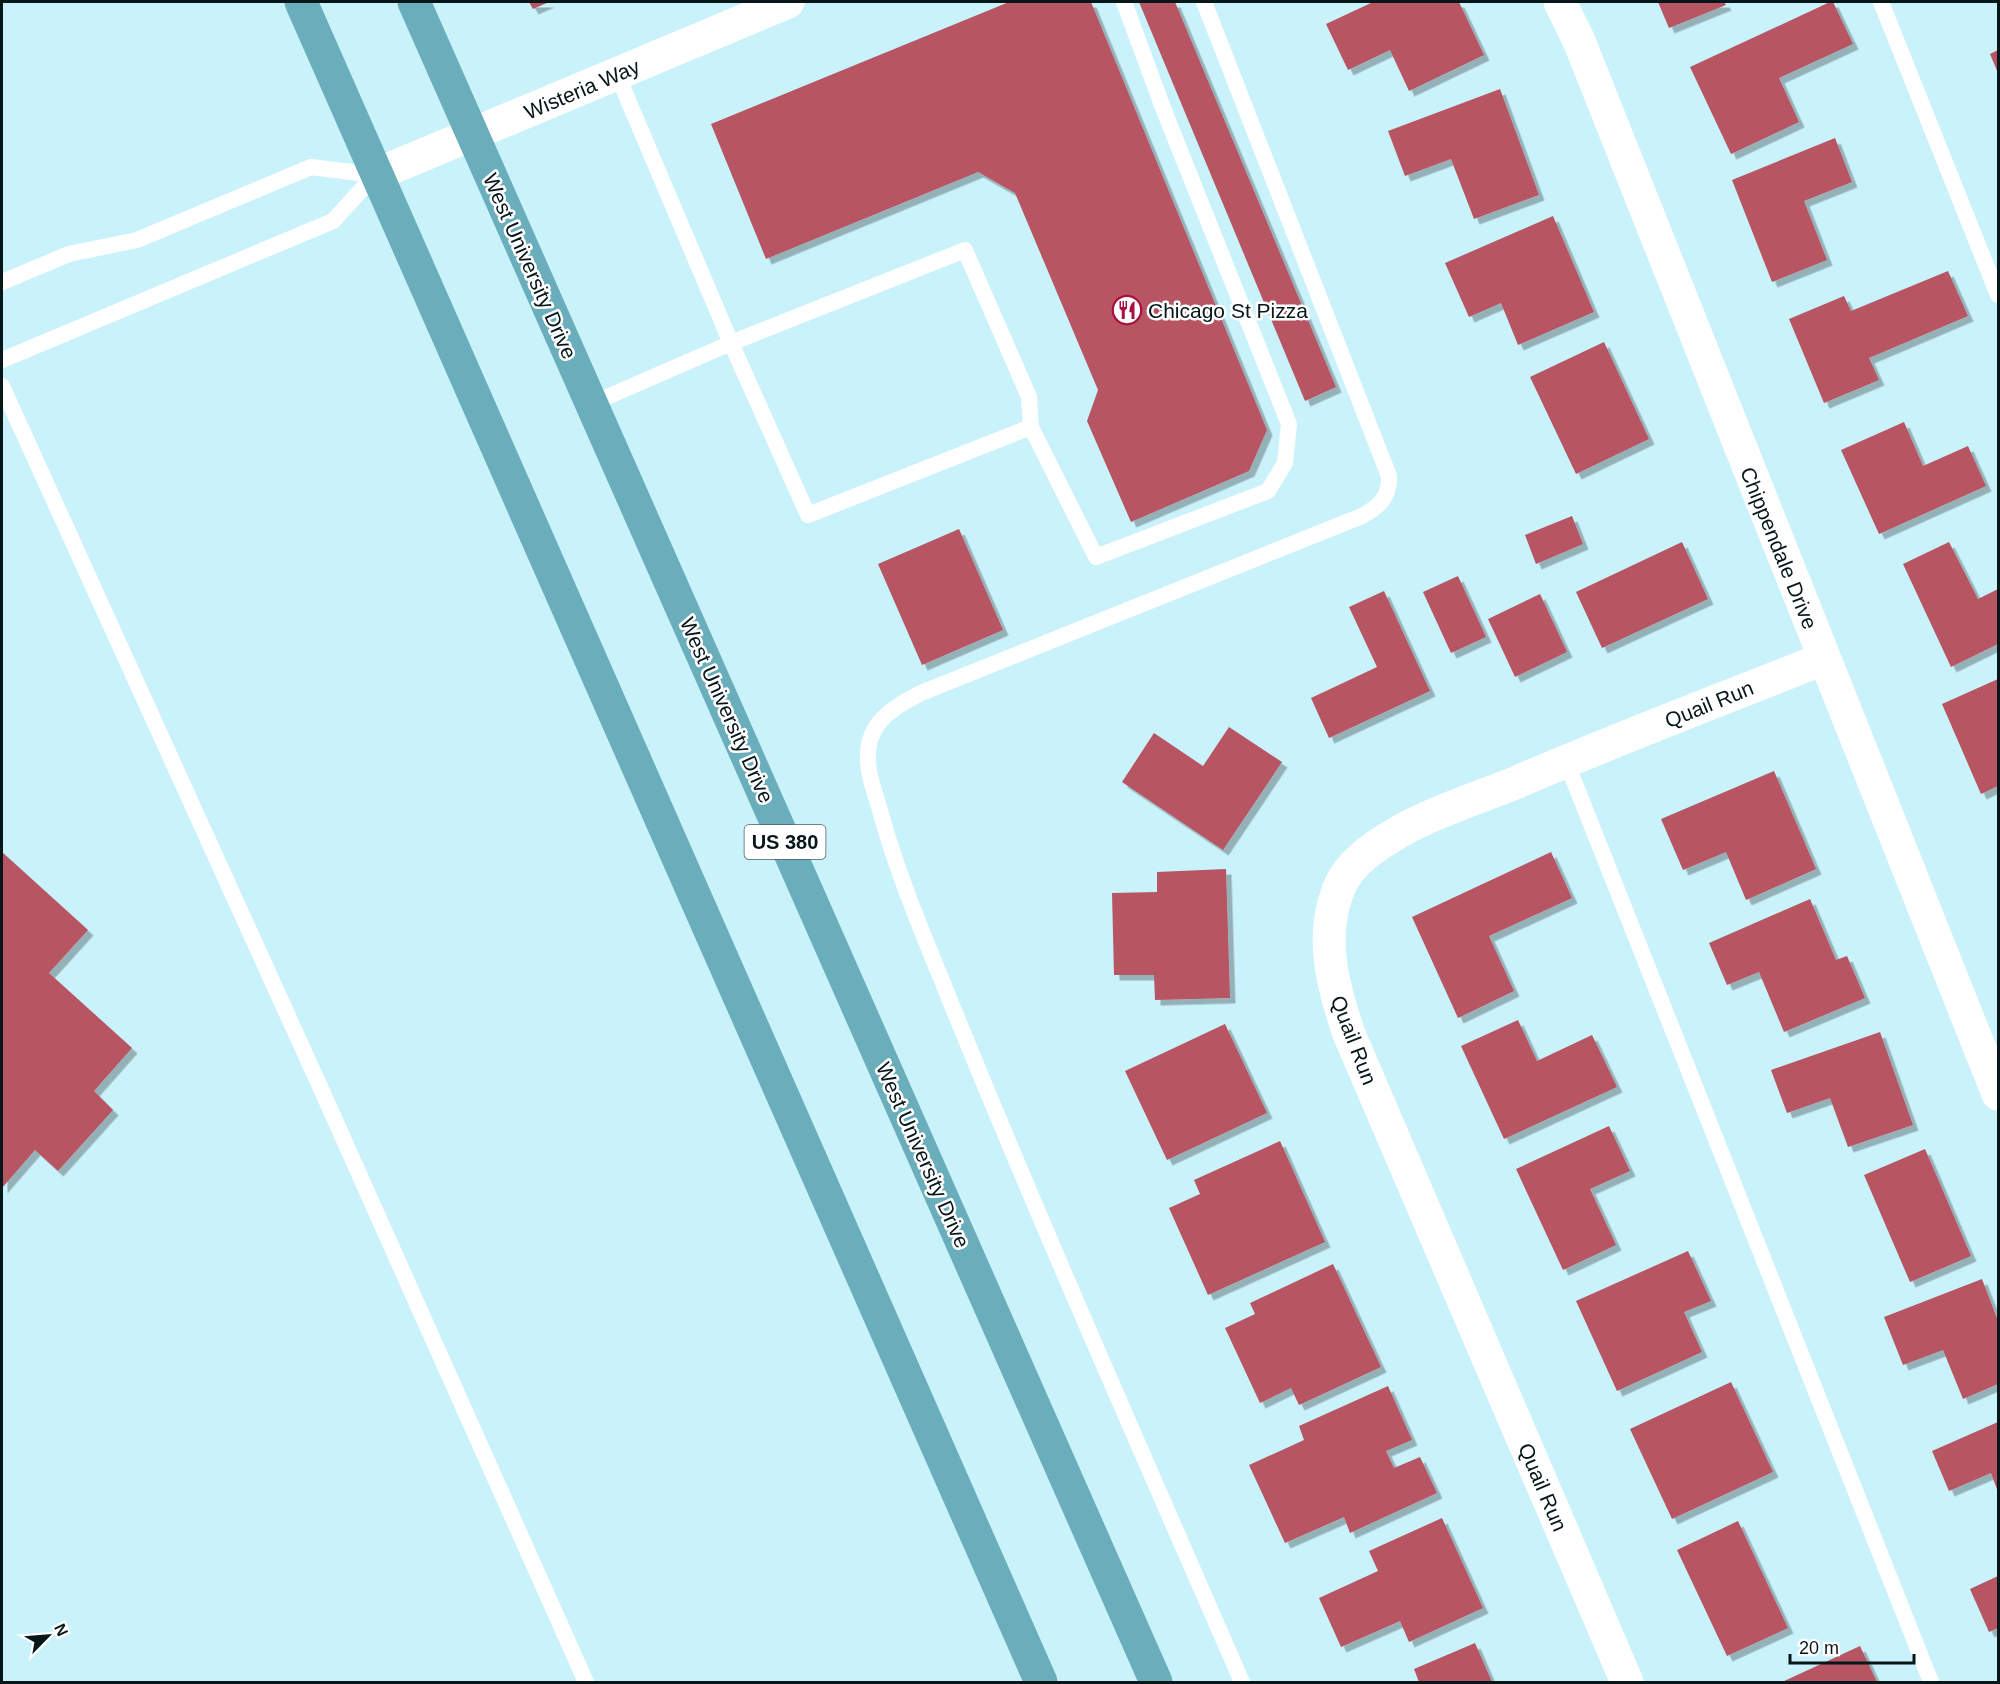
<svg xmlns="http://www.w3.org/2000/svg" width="2000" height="1684" font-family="Helvetica,sans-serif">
  <defs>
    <filter id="shadow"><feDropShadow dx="5.5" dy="5.5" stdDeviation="0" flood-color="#0004"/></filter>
  </defs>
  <rect width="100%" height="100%" fill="#caf2fb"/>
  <path fill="#b75464" filter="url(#shadow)" d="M529,2H549L533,9Z
    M1009,2H1091L1267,430L1249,471L1131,522L1087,421L1098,390L1015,193L978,172L766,259L711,124Z
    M1139,2H1175L1336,387L1305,401Z
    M1373,2H1459L1484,55L1409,91L1390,50L1348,70L1326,24Z
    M1658,2H1724L1726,5L1669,28Z
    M1830,2H1833L1853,44L1779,78L1799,122L1731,154L1690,67Z
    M1998,50V73L1990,54Z
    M1500,89L1539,195L1474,219L1451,159L1405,176L1388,131Z
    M1835,138L1852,182L1804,201L1827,260L1772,282L1732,180Z
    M1553,216L1594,312L1518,345L1501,303L1469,317L1445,263Z
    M1948,271L1968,316L1869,358L1879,380L1824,403L1789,319L1844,296L1851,311Z
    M1604,342L1649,439L1576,474L1530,377Z
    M1904,422L1923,466L1968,446L1986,486L1879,534L1841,450Z
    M1572,516L1583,544L1536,564L1525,535Z
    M959,529L1003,630L922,665L878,564Z
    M1682,542L1708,599L1602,648L1576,592Z
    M1949,542L1978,599L1998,589V644L1951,667L1903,564Z
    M1458,576L1486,637L1451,653L1423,592Z
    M1384,591L1430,691L1329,738L1311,698L1377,667L1349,607Z
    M1540,594L1567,652L1515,677L1488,619Z
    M1998,679V786L1981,794L1942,704Z
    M1229,727L1282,762L1223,850L1122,782L1154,733L1203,766Z
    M1774,771L1816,869L1746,900L1726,852L1683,870L1661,819Z
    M2,852L88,930L49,973L132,1048L94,1091L113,1110L58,1171L35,1150L2,1188Z
    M1551,852L1572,898L1489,936L1514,991L1458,1018L1412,917Z
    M1226,869L1230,998L1155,1000L1154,975H1114L1112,893L1157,892V872Z
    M1810,899L1836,960L1847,956L1865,998L1784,1032L1759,972L1727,985L1709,943Z
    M1518,1020L1537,1061L1592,1035L1617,1087L1504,1139L1461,1046Z
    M1225,1024L1267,1113L1167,1160L1125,1071Z
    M1880,1032L1913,1125L1848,1147L1830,1098L1787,1113L1771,1070Z
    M1609,1126L1630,1171L1590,1189L1616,1245L1563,1270L1516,1169Z
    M1280,1141L1325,1242L1208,1295L1169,1208L1200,1194L1194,1180Z
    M1925,1149L1971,1256L1910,1282L1864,1175Z
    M1688,1251L1711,1301L1684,1312L1702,1352L1617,1391L1576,1301Z
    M1333,1264L1381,1367L1299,1405L1291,1388L1260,1403L1225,1328L1255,1314L1250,1303Z
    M1982,1279L1998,1321V1384L1963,1399L1943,1350L1903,1365L1884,1317Z
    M1731,1382L1773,1472L1672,1519L1630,1429Z
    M1388,1386L1412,1440L1386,1451L1394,1468L1420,1457L1437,1493L1350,1533L1344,1517L1285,1543L1249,1465L1304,1440L1299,1426Z
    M1998,1422V1492L1991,1473L1949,1491L1932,1451Z
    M1442,1518L1483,1608L1409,1642L1400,1621L1341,1647L1319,1598L1378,1571L1369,1551Z
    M1738,1521L1788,1628L1727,1656L1677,1550Z
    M1998,1576V1628L1989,1632L1970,1589Z
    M1475,1643L1492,1682H1419L1414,1669Z
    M1860,1646L1877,1682H1782Z"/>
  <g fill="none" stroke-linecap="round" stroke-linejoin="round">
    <path stroke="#fff" stroke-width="16" d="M1204,2L1389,476C1390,496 1379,507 1362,516L921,693C895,706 868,722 868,755C867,775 876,795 881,814C899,879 926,941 951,1003C1044,1232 1144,1457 1242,1682
      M1881,2L1998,295
      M617,74L731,343L965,250L1029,397L1031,427
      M2,282L69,254L137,240L311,167L375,175
      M2,360L333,221L375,175
      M2,386L322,1091L586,1682
      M591,404L731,343L808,515L1031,427L1096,557L1268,491L1285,463L1289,424L1163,108L1124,2
      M1566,761L1931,1682"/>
    <path stroke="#fff" stroke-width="33" d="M1560,2L1579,41L1998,1094
      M375,175L788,2
      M1627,1682L1349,1034C1333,987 1319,937 1339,888C1349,863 1375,846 1397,833C1431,813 1478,798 1515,783C1617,739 1720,700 1823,659"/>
    <path stroke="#6aaebc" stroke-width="33" d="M301,2L1041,1682
      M414,2L1156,1682"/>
  </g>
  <defs>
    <g id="restaurant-ring" transform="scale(1.5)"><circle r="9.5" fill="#fff" stroke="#a8113f" stroke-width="1.5"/><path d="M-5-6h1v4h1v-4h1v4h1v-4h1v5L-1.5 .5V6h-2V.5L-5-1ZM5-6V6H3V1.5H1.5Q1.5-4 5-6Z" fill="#a8113f"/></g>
  </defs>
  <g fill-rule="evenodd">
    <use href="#restaurant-ring" x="1127" y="310"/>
  </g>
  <g text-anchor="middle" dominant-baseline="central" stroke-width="5" stroke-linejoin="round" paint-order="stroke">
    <rect fill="#fff" stroke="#515c5e" stroke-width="1.5" x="744.5" y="825" width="81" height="34" rx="4.5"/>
    <g font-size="20" font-weight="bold" fill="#071619">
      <text x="785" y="842">US 380</text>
    </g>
    <g font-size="21" fill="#071619" stroke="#fff">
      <text transform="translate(582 89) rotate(-23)">Wisteria Way</text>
      <text transform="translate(530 266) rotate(66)">West University Drive</text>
      <text transform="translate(1779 548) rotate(68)">Chippendale Drive</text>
      <text transform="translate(1709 704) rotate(-22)">Quail Run</text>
      <text transform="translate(727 710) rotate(66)">West University Drive</text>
      <text transform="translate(1354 1040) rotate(69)">Quail Run</text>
      <text transform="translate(923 1155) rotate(66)">West University Drive</text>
      <text transform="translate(1543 1487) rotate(67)">Quail Run</text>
    </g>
    <g font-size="21" fill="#071619" stroke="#fff" text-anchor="start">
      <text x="1148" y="310">Chicago St Pizza</text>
    </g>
  </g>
  <rect width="2000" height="1684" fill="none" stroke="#071619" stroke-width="6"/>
  <g transform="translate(48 1636) rotate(65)" stroke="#ffffff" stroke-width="4.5" paint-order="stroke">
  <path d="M0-4.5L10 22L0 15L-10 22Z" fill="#071619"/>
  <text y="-9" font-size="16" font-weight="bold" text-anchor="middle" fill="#071619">N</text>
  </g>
  <path d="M1790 1654v9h124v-9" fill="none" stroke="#071619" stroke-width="3"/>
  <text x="1799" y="1654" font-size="18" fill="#071619" stroke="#ffffff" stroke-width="4.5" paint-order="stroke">20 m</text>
</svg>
